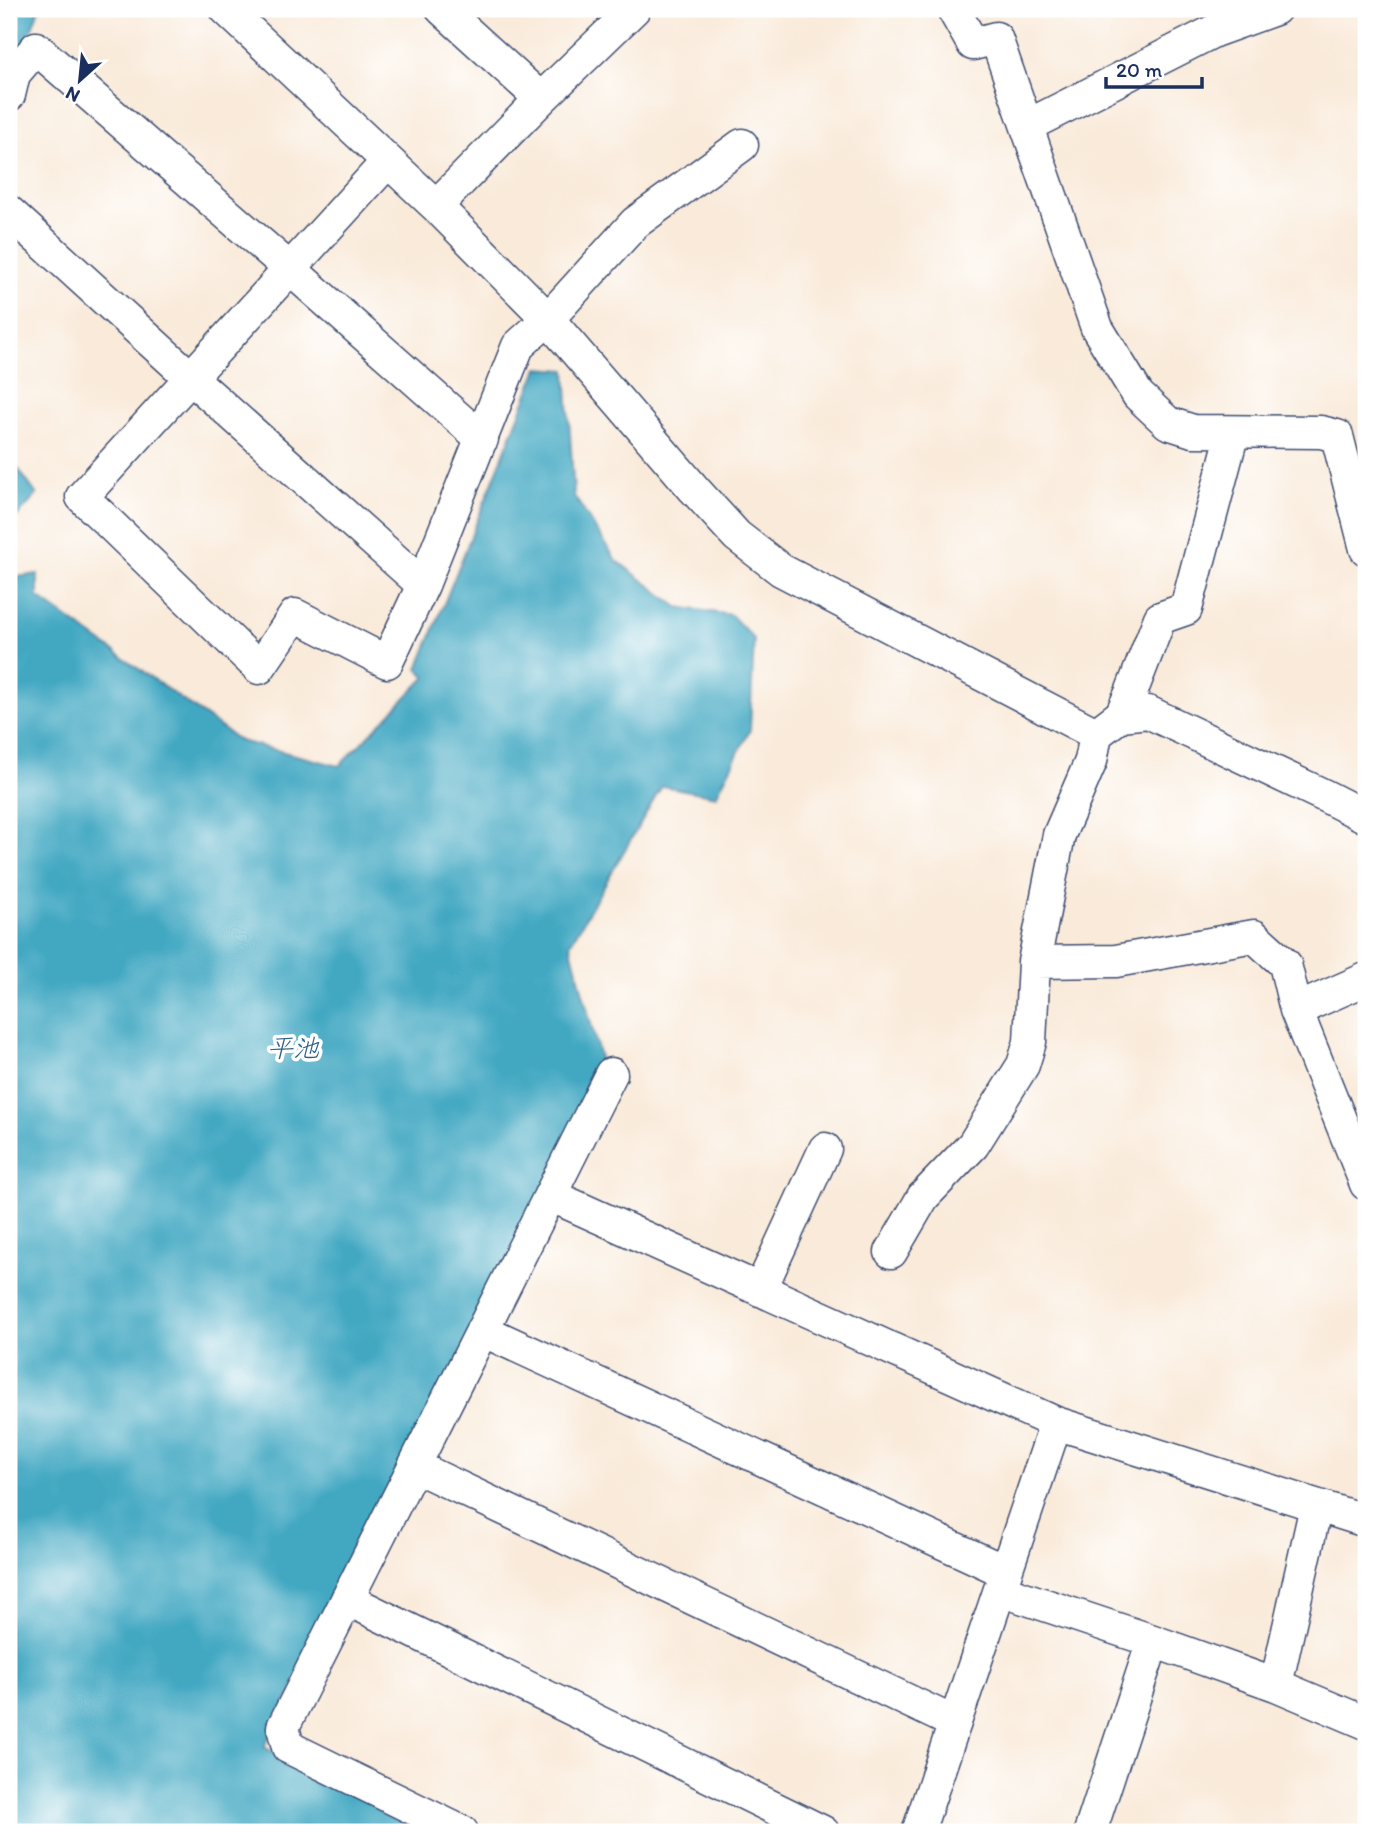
<svg xmlns="http://www.w3.org/2000/svg" width="1375" height="1841" font-family="Itim,'Klee One',sans-serif">
  <rect width="100%" height="100%" fill="#fff"/>
  <filter id="ink" filterUnits="userSpaceOnUse"><feTurbulence type="fractalNoise" baseFrequency=".0143" numOctaves="2"/><feDisplacementMap in="SourceGraphic" scale="14" xChannelSelector="R" yChannelSelector="G"/><feConvolveMatrix kernelMatrix="1 2 1 2 8 2 1 2 1" color-interpolation-filters="sRGB"/></filter>
  <filter id="wash" filterUnits="userSpaceOnUse"><feTurbulence type="fractalNoise" baseFrequency=".00686" numOctaves="4" result="noise"/><feDisplacementMap in="SourceGraphic" scale="28" xChannelSelector="R" yChannelSelector="G"/><feGaussianBlur stdDeviation="1.57" result="paint"/><feColorMatrix in="noise" values="0 0 0 0 0 0 0 0 0 0 0 0 0 0 0 0 0 1.4 0 .05"/><feComposite in="paint" operator="in"/></filter>
  <g filter="url(#wash)">
    <rect width="100%" height="100%" fill="#f9ead9"/>
    <path fill="#42a8c2" stroke="#2e6c90" stroke-width="2" d="M9,9H39L9,91Z
      M538,368L566,370L574,496L616,560L678,607L731,615L754,639L750,730L716,796L662,786L570,944L603,1069L264,1747L435,1832H9V578L38,574V597L240,741L339,766L426,677L418,669Z
      M9,456L37,495L9,525Z"/>
  </g>
  <g filter="url(#ink)">
    <g fill="none" stroke-linecap="round" stroke-linejoin="round">
      <g stroke="#3c4b70" stroke-width="35">
        <path id="minor" d="M226,9L436,206L548,319L694,489L737,536L781,570L1096,734L1121,715L1148,712L1325,796L1366,817
          M442,9L541,99
          M953,9L973,44L996,38L1097,328L1138,395L1168,423L1193,431L1321,432L1337,436L1366,549
          M9,95L14,74L36,48L289,268L482,439
          M1027,126L1214,31L1275,9
          M388,161L82,497L259,668L295,615L387,662L423,585L518,346L548,319L635,223L742,145
          M436,206L541,99L634,9
          M9,212L191,378L423,585
          M1121,715L1131,693L1160,618L1186,609L1233,432
          M1034,962L1116,961L1254,936L1285,964L1296,1010L1366,1184
          M1296,1010L1366,979
          M550,1195L1056,1423L1366,1521
          M891,1252L923,1197L973,1145L1023,1065L1030,1042L1034,962L1059,835L1091,761L1096,734
          M760,1290L825,1149
          M482,1330L1006,1572
          M414,1466L955,1723
          M1000,1590L1153,1641L1276,1685L1366,1723
          M347,1599L823,1832
          M1276,1685L1316,1506
          M462,1832L288,1747L283,1727L611,1074
          M918,1832L1056,1423
          M1090,1832L1153,1641"/>
      </g>
      <use href="#minor" stroke="#fff" stroke-width="32"/>
    </g>
  </g>
  <g text-anchor="middle" dominant-baseline="central" stroke-width="7" stroke-linejoin="round" paint-order="stroke">
    <g font-size="26" font-style="italic" fill="#2b5f86" stroke="#fff">
      <text x="293" y="1048">平池</text>
    </g>
  </g>
  <rect width="1375" height="1841" fill="none" stroke="#fff" stroke-width="35"/>
  <g transform="translate(80 80) rotate(207)" stroke="#ffffff" stroke-width="5" paint-order="stroke">
  <path d="M0-5L12 26L0 18L-12 26Z" fill="#1b2f5e"/>
  <text y="-10" font-size="19" font-weight="bold" text-anchor="middle" fill="#1b2f5e">N</text>
  </g>
  <path d="M1106 77v10h96v-10" fill="none" stroke="#1b2f5e" stroke-width="3.5"/>
  <text x="1116" y="77" font-size="21" fill="#1b2f5e" stroke="#ffffff" stroke-width="5" paint-order="stroke">20 m</text>
</svg>
